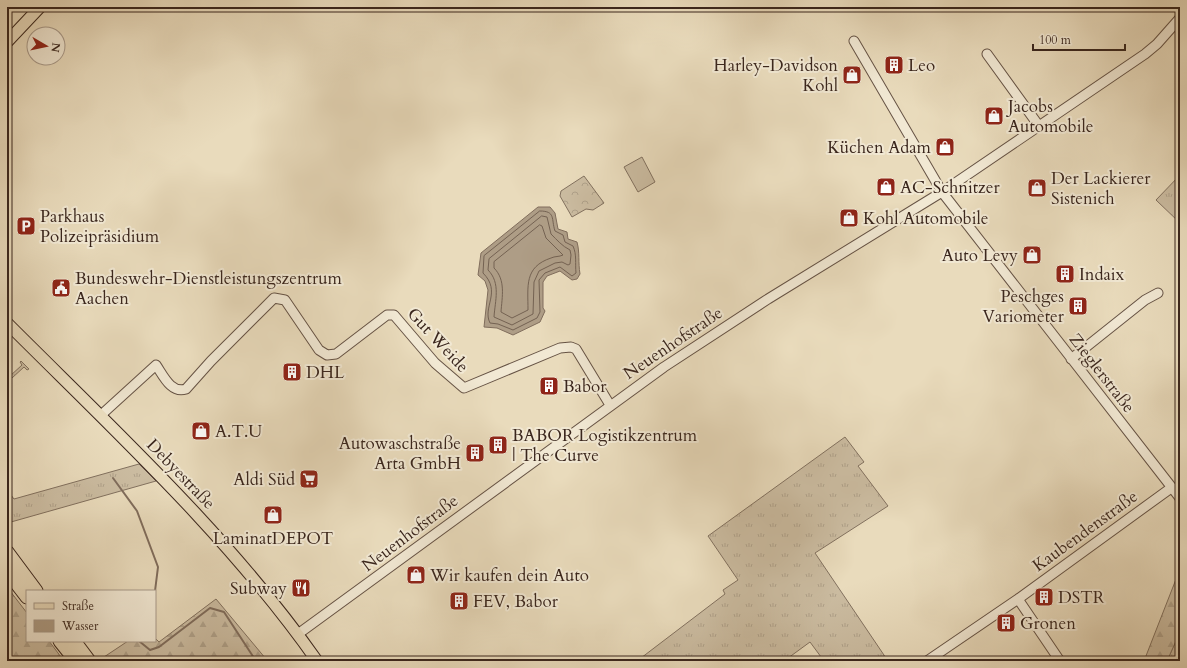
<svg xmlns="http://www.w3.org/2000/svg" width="1187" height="668" font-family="Cardo,serif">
  <defs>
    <pattern id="grass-tufts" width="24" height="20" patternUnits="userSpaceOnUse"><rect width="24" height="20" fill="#cbbca1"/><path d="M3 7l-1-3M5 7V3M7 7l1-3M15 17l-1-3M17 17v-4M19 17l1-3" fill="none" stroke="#afa18a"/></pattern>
    <pattern id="forest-firs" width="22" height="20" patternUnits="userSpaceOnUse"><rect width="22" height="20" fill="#cbbca1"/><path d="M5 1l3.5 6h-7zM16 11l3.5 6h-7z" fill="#afa18a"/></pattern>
    <pattern id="park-crowns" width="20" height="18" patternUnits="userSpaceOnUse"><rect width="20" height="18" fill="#cbbca1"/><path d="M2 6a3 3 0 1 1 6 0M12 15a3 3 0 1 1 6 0" fill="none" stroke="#afa18a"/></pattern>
  </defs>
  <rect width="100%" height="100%" fill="#e9dbbc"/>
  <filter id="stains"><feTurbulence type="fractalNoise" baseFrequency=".005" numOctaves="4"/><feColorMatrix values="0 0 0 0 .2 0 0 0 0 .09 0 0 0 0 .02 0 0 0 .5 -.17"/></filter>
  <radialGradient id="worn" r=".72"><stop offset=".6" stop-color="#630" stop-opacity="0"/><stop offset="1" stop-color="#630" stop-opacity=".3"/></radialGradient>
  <path fill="url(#grass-tufts)" stroke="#82715f" d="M1180,175V223L1156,200Z
    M21,361L29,369L27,370L24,367L12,378L10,376L22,365L20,362Z
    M845,437L864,462L858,466L888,506L815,553L888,661H824L810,642L784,661H637L725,594L723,590L738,580L708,536Z
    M139,464L156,481L11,522L7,516V490L14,499Z
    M1180,632V661H1167Z"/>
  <path fill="url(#forest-firs)" stroke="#82715f" d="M1180,569V632L1167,661H1144Z
    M7,587L27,613V641H49L64,661H7Z
    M216,599L266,659L269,661H103L101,659L128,641H155V638L159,642Z"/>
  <path fill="url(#park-crowns)" stroke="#82715f" d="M584,176L604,203L593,210L586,209L572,217L560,196L561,191Z"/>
  <path fill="#cbbca1" stroke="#82715f" d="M642,157L655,182L638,192L624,167Z"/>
  <path fill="#ae9d86" stroke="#806d5c" d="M538,207H550L555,213L558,229L567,232L568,239L577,242C580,253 578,262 580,274L577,279L572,280L560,271L547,276L543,282V308L545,311L540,322L513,335L497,328L484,327L488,290L485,281L478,275L481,253Z"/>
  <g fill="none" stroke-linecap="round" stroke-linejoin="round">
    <path stroke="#746252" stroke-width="1" d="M540,211C556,211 551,219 555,231L563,235L565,242L573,246C577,255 575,263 576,273L572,276L560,267L545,273L539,280L540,312L537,318L513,330L498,324L490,323C482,307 502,292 483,273L484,256Z
      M542,216L547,217L551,234C557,240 562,246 570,250L571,255L570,264L568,265L562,262L555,263L539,271L534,282L533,314L512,325L494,317C495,301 501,283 488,270L489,259Z
      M540,225L542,226L546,238L563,255C559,257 555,256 551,258C524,267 528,286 528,310L512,318L501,312C502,297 506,280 494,268V262Z"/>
    <path stroke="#806d5c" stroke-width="2" d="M113,478L137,511L158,567L155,591
      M139,641L150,650L159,647L210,608L224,612L256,661"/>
    <g stroke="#665345" stroke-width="11">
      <path id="minor" d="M854,41L942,192L1180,498
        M987,54L1039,126
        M1071,359L1145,300L1158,293
        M100,416L156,365C163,375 171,394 186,389L211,361L274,298L285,300L319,350L327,355L336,354L387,315H394L435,363L464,388L560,348L571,347L576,349L610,405
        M1018,599L1060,661
        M298,634L664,367L768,299L942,192L1145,54L1157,44L1180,18
        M927,661L1018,599L1171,488"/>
    </g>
    <g stroke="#3a261d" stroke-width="13">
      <path id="major" d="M7,42L40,7
        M7,323C115,431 229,536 317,661"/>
    </g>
    <g stroke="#3a261d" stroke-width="15">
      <path id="highway" d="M7,552L36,591
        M7,571L27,597
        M60,641L76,661
        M74,641L89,661"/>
    </g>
    <use href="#minor" stroke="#f1e8d3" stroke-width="9"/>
    <use href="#major" stroke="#e9dbbc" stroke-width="11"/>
    <use href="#highway" stroke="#e9dbbc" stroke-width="13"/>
  </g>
  <defs>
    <g id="building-square" transform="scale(1)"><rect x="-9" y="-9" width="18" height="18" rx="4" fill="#8f2418" stroke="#f1e8d3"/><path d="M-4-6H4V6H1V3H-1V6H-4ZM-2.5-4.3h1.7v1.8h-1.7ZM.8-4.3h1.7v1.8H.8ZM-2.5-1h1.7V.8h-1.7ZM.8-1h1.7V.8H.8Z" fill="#fff"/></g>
    <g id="shop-square" transform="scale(1)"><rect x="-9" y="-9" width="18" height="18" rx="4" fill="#8f2418" stroke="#f1e8d3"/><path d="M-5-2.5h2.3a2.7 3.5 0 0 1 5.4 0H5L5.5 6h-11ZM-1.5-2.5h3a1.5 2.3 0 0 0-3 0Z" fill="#fff"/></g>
    <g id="parking-square" transform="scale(1)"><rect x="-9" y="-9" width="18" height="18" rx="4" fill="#8f2418" stroke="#f1e8d3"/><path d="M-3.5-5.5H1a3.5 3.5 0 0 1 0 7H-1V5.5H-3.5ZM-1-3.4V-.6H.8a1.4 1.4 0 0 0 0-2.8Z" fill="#fff"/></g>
    <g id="civic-square" transform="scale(1)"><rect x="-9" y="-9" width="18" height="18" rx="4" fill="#8f2418" stroke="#f1e8d3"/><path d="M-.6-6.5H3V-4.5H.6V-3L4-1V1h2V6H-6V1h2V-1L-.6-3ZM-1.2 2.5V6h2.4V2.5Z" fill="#fff"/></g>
    <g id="supermarket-square" transform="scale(1)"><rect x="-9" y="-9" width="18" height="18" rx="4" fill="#8f2418" stroke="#f1e8d3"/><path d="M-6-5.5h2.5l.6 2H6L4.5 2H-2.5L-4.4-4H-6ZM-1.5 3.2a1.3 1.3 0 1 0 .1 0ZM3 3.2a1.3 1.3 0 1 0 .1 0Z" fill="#fff"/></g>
    <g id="restaurant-square" transform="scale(1)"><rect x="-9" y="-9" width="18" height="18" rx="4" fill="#8f2418" stroke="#f1e8d3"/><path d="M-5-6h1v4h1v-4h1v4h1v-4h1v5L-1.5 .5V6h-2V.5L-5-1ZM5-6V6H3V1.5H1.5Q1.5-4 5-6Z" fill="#fff"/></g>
  </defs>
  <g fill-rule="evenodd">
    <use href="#building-square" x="894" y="65"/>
    <use href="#shop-square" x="852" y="75"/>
    <use href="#shop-square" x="994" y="116"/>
    <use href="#shop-square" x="945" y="147"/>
    <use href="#shop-square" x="886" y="187"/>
    <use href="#shop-square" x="1037" y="188"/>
    <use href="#shop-square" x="849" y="218"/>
    <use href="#parking-square" x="26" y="226"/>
    <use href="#shop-square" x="1032" y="255"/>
    <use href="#building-square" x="1065" y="274"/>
    <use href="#civic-square" x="61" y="288"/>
    <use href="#building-square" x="1078" y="306"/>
    <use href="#building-square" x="292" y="372"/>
    <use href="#building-square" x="549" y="386"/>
    <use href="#shop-square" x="201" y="431"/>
    <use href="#building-square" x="498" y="445"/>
    <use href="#building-square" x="475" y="453"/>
    <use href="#supermarket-square" x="309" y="479"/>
    <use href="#shop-square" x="273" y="515"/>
    <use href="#shop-square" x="416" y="575"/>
    <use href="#restaurant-square" x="301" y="588"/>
    <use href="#building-square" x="1044" y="597"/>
    <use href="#building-square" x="459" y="601"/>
    <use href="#building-square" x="1006" y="623"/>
  </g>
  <g text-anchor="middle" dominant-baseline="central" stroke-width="4" stroke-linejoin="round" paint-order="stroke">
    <g font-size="17" fill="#3a261d" stroke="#f1e8d3" text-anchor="start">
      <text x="838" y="65" text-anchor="end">Harley-Davidson<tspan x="838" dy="20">Kohl</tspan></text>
      <text x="908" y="65">Leo</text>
      <text x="1008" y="106">Jacobs<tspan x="1008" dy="20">Automobile</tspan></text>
      <text x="931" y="147" text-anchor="end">Küchen Adam</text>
      <text x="1051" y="178">Der Lackierer<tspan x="1051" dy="20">Sistenich</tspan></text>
      <text x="900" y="187">AC-Schnitzer</text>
      <text x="40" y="216">Parkhaus<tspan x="40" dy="20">Polizeipräsidium</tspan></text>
      <text x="863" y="218">Kohl Automobile</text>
      <text x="1018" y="255" text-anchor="end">Auto Levy</text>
      <text x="1079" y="274">Indaix</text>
      <text x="75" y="278">Bundeswehr-Dienstleistungszentrum<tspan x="75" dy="20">Aachen</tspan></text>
      <text x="1064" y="296" text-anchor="end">Peschges<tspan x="1064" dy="20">Variometer</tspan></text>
      <text x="306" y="372">DHL</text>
      <text x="563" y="386">Babor</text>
      <text x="215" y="431">A.T.U</text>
      <text x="512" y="435">BABOR Logistikzentrum<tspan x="512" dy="20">| The Curve</tspan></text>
      <text x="461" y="443" text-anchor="end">Autowaschstraße<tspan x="461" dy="20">Arta GmbH</tspan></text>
      <text x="295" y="479" text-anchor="end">Aldi Süd</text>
      <text x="273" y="538" text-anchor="middle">LaminatDEPOT</text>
      <text x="430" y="575">Wir kaufen dein Auto</text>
      <text x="287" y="588" text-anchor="end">Subway</text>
      <text x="1058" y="597">DSTR</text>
      <text x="473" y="601">FEV, Babor</text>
      <text x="1020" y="623">Gronen</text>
    </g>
    <g font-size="17" fill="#3a261d" stroke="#f1e8d3">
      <text transform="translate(438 340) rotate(47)">Gut Weide</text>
      <text transform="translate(673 343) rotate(-34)">Neuenhofstraße</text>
      <text transform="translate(1102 373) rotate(52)">Zieglerstraße</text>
      <text transform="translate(181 474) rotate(46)">Debyestraße</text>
      <text transform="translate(1085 531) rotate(-36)">Kaubendenstraße</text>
      <text transform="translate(410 533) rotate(-37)">Neuenhofstraße</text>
    </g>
  </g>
  <rect width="1187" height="668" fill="none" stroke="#e9dbbc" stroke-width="24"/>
  <rect x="8" y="8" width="1171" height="652" fill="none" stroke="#3a261d" stroke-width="2"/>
  <rect x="12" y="12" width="1163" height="644" fill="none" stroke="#3a261d"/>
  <rect x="26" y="590" width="130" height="52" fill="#f1e8d3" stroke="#a89a8a"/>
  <rect x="34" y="603" width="20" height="6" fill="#e9dbbc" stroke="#a89a8a"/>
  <text x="62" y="610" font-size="12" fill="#3a261d">Straße</text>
  <rect x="34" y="620" width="20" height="12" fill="#ae9d86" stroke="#a89a8a"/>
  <text x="62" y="630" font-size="12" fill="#3a261d">Wasser</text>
  <g transform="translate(46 46) rotate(99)"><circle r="19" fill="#f1e8d3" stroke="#a89a8a"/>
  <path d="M0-3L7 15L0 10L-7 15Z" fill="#8f2418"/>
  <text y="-6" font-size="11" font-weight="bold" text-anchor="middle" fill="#3a261d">N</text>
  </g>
  <path d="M1033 44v6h92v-6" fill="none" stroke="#3a261d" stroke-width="2"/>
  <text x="1039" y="44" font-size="12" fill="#3a261d" stroke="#f1e8d3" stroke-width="3" paint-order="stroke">100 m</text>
  <rect width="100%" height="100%" filter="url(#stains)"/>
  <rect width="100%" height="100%" fill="url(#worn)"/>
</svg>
